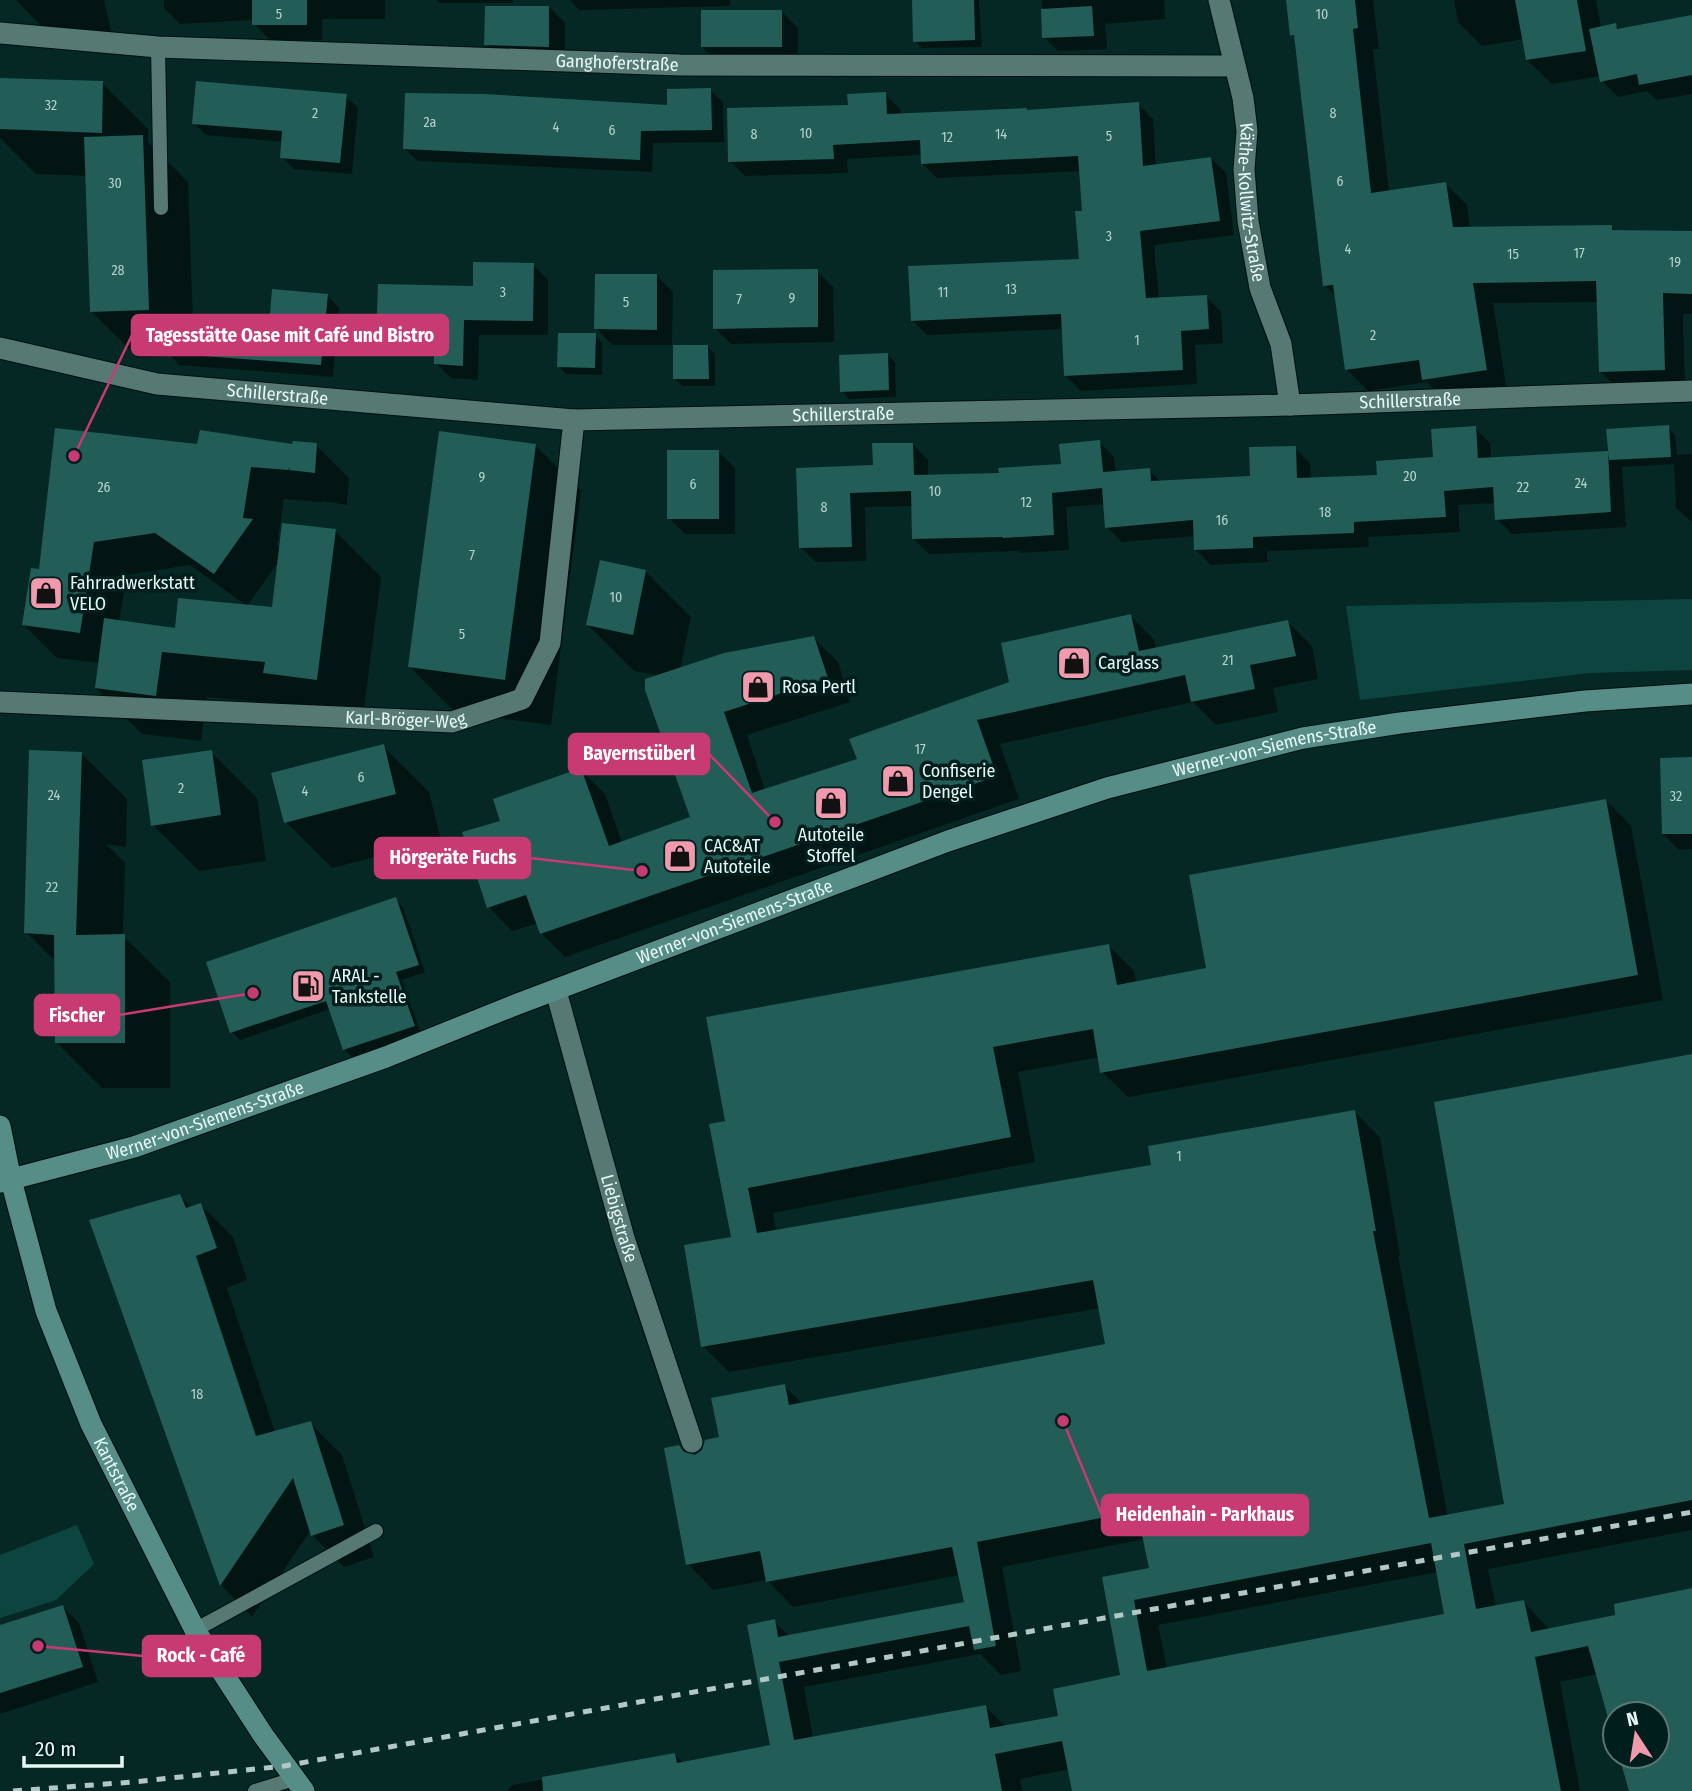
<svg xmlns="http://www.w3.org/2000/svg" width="1692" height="1791" font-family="'Fira Sans Condensed',sans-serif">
  <rect width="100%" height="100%" fill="#052824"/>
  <path fill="#0c4540" d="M1692,599V670L1590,673L1360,700L1346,606Z
    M77,1525L94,1564L56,1600L0,1618V1555Z"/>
  <path fill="#0007" fill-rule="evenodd" d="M16,0H104L113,39L63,49Z
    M164,0H385V19H322V40H270L254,24V20L180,24L164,8Z
    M437,0H513V3H440Z
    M570,0H730V6L579,10Z
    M914,0H979L982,47L922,48L915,41Z
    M1042,0H1164L1165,19L1105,24L1107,49L1058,51L1044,37Z
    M1288,0H1373L1379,49H1373L1389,192L1446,184L1467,205L1470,228L1611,227L1616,232H1692V314H1683L1685,390L1621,392L1600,371L1599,302L1493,303L1507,391L1445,400L1427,382L1368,391L1347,370L1336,297L1325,285L1297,40L1292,35Z
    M1454,0H1596L1601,28L1615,25L1620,30L1692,20V94L1657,100L1647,91L1618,97L1602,81L1601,76L1552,84L1527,60L1524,39L1482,46L1458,22Z
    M549,7L565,23V63L502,60L486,44Z
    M782,12L798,28V63H718L702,47Z
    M0,80L102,83L148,129V142L188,182L193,322L270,328L327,295L339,308L333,377L179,365L171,356L138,358L92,312L87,176L36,174L0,138Z
    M710,90L723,102L724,142L653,143L652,172L418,161L405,149L669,107Z
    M885,94L900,109L901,115L1027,109L1029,112L1138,104L1153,119L1156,166L1211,158L1226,173L1234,235L1154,245L1159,299L1207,297L1221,312L1223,343L1195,345L1197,384L1081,391L1066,376L1063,329L927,335L912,320L1081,261L1084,212L1081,171L937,178L922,163V155L847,159L848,173L745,176L730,161L850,107Z
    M346,96L358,108L352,174L294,169L282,157L283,142L206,135L194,123Z
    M533,265L548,280V335H479L478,380L451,378L436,363V356L393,355L378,340L474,288Z
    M817,271L833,287L834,342L731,344L715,328Z
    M657,276L673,292L672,345H612L596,328Z
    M595,335L602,343V375L566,374L559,366Z
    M708,347L715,354V386H682L675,378Z
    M887,354L895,362L896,397L849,399L842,391Z
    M1668,427L1675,435L1677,455L1692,454V522L1676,508L1674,464L1622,467L1626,527L1512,534L1497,519L1496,503L1458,505L1460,532L1368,537L1369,547L1267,551L1268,562L1211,565L1195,549V536L1122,542L1107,527L1105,504L1066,507L1069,550L1020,553L1018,551L929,554L914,539L913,506L865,507L866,561L816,562L800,547L798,470L875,467L913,444L928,460V476L1001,474L1063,466L1099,442L1114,457L1116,473L1149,470L1161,482L1252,478L1295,448L1310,463L1311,479L1378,477L1435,459L1475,428L1490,443L1491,459L1607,453L1610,456Z
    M316,445L349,478L347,505L322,501L321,502L284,499L277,546L281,550L335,531L381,577L362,725L298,706L207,697L201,741L142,734L96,688L100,663L57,658L24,625L40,571L199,446ZM279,561L273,608L247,606ZM190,565L247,606L176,630L119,622L127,575Z
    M535,445L581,491L551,725L456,713L410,667Z
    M719,452L735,468V534H685L669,518Z
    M645,571L691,617L680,669L814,638L838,662L850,702L747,735L765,790L859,760L1011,684L1131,616L1154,640L1156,649L1288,622L1312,646L1318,679L1273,688L1278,712L1216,725L1193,702L1000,744L1019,799L565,957L541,933L538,923L512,931L489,907L502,822L581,770L605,794L622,843L692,818L660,676L634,671L588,625Z
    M383,746L429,792L441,840L332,868L286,822Z
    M211,752L257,798L266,861L199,871L153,825Z
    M81,753L127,799L126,847L106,844L125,863L123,936L170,982V1088H102L56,1042V962L26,932Z
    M1692,759V849L1679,850L1663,834Z
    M1606,800L1631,826L1663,1000L1128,1097L1102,1072L1100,1057L1018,1072L1035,1162L773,1213L776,1231L1153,1166L1355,1112L1380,1138L1400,1256H1398L1448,1517L1506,1506L1692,1055V1530L1488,1569L1496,1607L1524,1602L1550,1630L1617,1617L1692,1590V1791H1630L1621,1756H1657V1714H1615V1736L1597,1674L1560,1682L1580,1791H1074L1070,1769L1020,1779L1022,1791H733L772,1746L774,1621L789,1636L966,1603L960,1575L793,1607L767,1580L713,1590L688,1564L686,1455L696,1456L784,1386L803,1404L1107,1346L1100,1308L729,1372L703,1346L733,1239L727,1123L1108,945L1134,971L1136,983L1208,970ZM1145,1539L1151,1569L1104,1578L1122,1677L1060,1717L1006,1727L985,1706L813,1738L804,1687L980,1654L1001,1675L1021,1671L1002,1567ZM1438,1572L1446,1616L1167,1669L1158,1625Z
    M396,900L403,907L425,972L402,980L421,1034L352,1057L344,1049L330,1009L240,1040L232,1032Z
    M180,1196L192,1208L201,1205L233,1237L247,1280L227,1288L275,1432L310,1423L342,1455L374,1557L344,1567L312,1535L311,1530L252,1617L221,1585L91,1222Z
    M63,1607L79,1623L98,1682L0,1714V1627Z
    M675,1755L711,1791H507L513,1785Z"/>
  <path fill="#225d57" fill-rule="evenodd" d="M252,0H307V25H252Z
    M912,0H974L975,40L913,42Z
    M1286,0H1355L1358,28L1353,29L1371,193L1446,182L1453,227L1612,225V230L1692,231V294L1663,293L1665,370L1599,372L1596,281L1473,283L1487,370L1422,380L1419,360L1345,370L1333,285L1323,286L1294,35L1290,36Z
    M1515,0H1577L1586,51L1526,60Z
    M485,6H549V47L484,45Z
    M1092,6L1094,36L1042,38L1041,9Z
    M701,10H782V47H701Z
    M1692,15V75L1639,85L1637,74L1600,82L1589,29L1616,23L1617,29Z
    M0,78L103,81L102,133L0,129Z
    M196,81L347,94L340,163L280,158L282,131L192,124Z
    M711,88L712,130L641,131L640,160L403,149L405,93L484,94L667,105V89Z
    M886,92L887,114L1027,108V110L1139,102L1143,166L1211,157L1220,221L1140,231L1146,298L1207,295L1209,329L1181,331L1183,370L1064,376L1061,314L911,321L908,266L1079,259L1075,211H1082L1078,156L921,164L920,140L833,145L834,159L728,162L727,108L848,105L847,94Z
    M143,135L149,310L90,312L84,137Z
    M473,262L534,263L533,321L464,320L463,366L434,364V342L376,341L378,284L473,286Z
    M818,269V327L713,329V270Z
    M595,274H657V330L594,329Z
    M272,289L328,294L321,365L165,353L168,319L269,326Z
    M558,333H596L595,368L557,367Z
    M673,345H708L709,379H673Z
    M888,353L889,390L840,392L839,355Z
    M1669,425L1671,457L1609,460L1606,429Z
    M1476,426L1478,458L1608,451L1611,512L1495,520L1493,487L1444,491L1446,517L1354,522V533L1253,537V548L1194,550L1193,520L1105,528L1102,488L1052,493L1054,535L1003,538V537L912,539L911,491L850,493L852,547L799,548L796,468L873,465L872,443H913L914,475L999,473L998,468L1061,464L1059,444L1100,440L1103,472L1150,468L1151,481L1250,476L1249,447L1296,446L1297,478L1377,475L1376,461L1433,457L1431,429Z
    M55,428L197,444L200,430L292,444L293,441L317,443L315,473L289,470L290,467L288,470L251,467L243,518L253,519L214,574L155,533L94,542L80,633L22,625L31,568L39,569Z
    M439,431L536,444L505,680L408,667Z
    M667,450H719V519H667Z
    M282,523L336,529L317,680L263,673L265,662L162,652L156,696L95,688L104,618L175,628L178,598L272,607Z
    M600,560L646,570L633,635L586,625Z
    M1131,614L1139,651L1288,620L1296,656L1250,665L1255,689L1191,702L1185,675L977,720L997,776L540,934L526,895L487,908L462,832L500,821L493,799L581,768L609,846L690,817L645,690V679L724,653L814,636L828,678L724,712L752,793L857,759L849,739L1009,682L1001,643Z
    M384,744L396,794L284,823L271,773Z
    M29,750L82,752L76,935L125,934V1043H55L54,935L24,933Z
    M212,750L221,815L151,826L142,760Z
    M1692,757V834H1662L1660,758Z
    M1606,799L1638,975L1100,1073L1093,1029L993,1047L1011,1137L748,1188L757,1233L1151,1165L1148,1146L1355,1110L1376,1231H1373L1429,1518L1504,1504L1434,1102L1692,1054V1500L1464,1544L1476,1609L1524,1600L1531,1632L1615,1615L1614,1604L1692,1588V1791H1629L1619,1756H1657V1714H1615V1743L1588,1646L1535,1657L1561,1791H1072L1062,1741L995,1754L1002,1791H543L542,1777L675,1753L677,1763L770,1745L747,1625L775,1619L778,1637L964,1602L952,1547L766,1582L760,1551L686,1565L664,1448L679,1445L684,1452L695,1455L702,1450L705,1440L719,1437L711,1398L785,1384L789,1405L1105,1344L1093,1280L701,1347L684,1245L731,1237L709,1124L725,1121L706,1017L1109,944L1117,985L1206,968L1189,875ZM1137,1511L1149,1568L1102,1577L1120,1675L1053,1689L1058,1716L990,1728L986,1705L794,1740L779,1662L969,1626L974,1650L996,1646L977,1542ZM1431,1543L1444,1614L1147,1671L1134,1600Z
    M396,897L419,965L396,972L415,1026L343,1050L326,1001L230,1033L206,962Z
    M180,1194L186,1208L201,1203L217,1248L196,1256L256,1436L311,1421L344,1525L311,1536L293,1478L220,1586L89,1220Z
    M63,1605L83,1667L0,1693V1625Z"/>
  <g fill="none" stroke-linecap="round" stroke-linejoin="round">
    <g stroke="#000f0d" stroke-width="16">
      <path id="lane" d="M158,47L161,208
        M195,1630L376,1531
        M255,1791L294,1779"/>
    </g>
    <g stroke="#000f0d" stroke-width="23">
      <g id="street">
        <path id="s1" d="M1219,0L1243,98L1247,131L1244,169L1248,221L1260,288L1281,344L1290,405"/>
        <path id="s2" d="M0,33L158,47L680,65L1234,66"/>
        <path id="s3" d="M0,348L157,384L574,420L1290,405L1692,391"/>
        <path id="s4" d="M0,702L452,722L522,699L550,643L574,420"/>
        <path id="s5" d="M556,991L624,1238L692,1442"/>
      </g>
    </g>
    <g stroke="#000f0d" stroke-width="23">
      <g id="secondary">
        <path id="s6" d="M0,1126L11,1180L46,1311L91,1424L195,1630L263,1735L304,1791"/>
        <path id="s7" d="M0,1182L134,1147L386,1057L515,1005L948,841L1107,788L1303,738L1400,723L1585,701L1692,694"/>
      </g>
    </g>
    <use href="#lane" stroke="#577974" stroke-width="14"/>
    <use href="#street" stroke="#577974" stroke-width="21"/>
    <use href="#secondary" stroke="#568d87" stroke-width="21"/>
    <path stroke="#b2c8c5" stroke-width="5" stroke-dasharray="9 9" stroke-linecap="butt" d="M13,1791L133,1782L284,1766L1692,1512"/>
  </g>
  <defs>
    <g id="shop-square" transform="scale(1.75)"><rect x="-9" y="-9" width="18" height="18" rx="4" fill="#f29aad" stroke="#001e1b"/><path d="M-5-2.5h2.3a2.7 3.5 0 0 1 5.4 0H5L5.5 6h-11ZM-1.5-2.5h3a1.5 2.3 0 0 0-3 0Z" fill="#111"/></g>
    <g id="fuel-square" transform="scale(1.75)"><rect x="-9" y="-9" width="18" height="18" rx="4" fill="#f29aad" stroke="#001e1b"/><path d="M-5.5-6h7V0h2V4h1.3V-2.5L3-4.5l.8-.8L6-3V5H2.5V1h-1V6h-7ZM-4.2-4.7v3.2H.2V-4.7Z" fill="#111"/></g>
  </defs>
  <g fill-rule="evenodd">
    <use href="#shop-square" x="46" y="593"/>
    <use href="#shop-square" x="1074" y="663"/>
    <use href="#shop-square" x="758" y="687"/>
    <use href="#shop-square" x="898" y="781"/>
    <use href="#shop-square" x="831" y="803"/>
    <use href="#shop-square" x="680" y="856"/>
    <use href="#fuel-square" x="308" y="986"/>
  </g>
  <g text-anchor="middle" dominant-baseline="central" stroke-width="7" stroke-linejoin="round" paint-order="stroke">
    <g font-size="14" fill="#b6d2ce">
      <text x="279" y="14">5</text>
      <text x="1322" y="14">10</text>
      <text x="51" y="105">32</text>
      <text x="315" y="113">2</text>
      <text x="1333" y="113">8</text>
      <text x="430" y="122">2a</text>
      <text x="556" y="127">4</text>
      <text x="612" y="130">6</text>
      <text x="806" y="133">10</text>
      <text x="754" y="134">8</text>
      <text x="1001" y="134">14</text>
      <text x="1109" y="136">5</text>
      <text x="947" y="137">12</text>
      <text x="1340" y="181">6</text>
      <text x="115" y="183">30</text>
      <text x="1109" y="236">3</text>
      <text x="1348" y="249">4</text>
      <text x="1579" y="253">17</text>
      <text x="1513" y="254">15</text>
      <text x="1675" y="262">19</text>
      <text x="118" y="270">28</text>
      <text x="1011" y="289">13</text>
      <text x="503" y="292">3</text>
      <text x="943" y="292">11</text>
      <text x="792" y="298">9</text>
      <text x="739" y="299">7</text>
      <text x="626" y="302">5</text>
      <text x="1373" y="335">2</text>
      <text x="1137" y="340">1</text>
      <text x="1410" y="476">20</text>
      <text x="482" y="477">9</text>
      <text x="1581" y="483">24</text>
      <text x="693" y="484">6</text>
      <text x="104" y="487">26</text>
      <text x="1523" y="487">22</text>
      <text x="935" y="491">10</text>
      <text x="1026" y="502">12</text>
      <text x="824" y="507">8</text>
      <text x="1325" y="512">18</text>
      <text x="1222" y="520">16</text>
      <text x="472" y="555">7</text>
      <text x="616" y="597">10</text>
      <text x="462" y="634">5</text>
      <text x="1228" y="660">21</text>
      <text x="920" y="749">17</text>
      <text x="361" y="777">6</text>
      <text x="181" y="788">2</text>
      <text x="305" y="791">4</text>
      <text x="54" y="795">24</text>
      <text x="1676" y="796">32</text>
      <text x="52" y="887">22</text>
      <text x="1179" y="1156">1</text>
      <text x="197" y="1394">18</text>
    </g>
    <g font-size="18" fill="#e7f9f6" stroke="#001e1b">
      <text stroke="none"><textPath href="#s2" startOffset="618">Ganghoferstraße</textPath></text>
      <text stroke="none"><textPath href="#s1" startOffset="206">Käthe-Kollwitz-Straße</textPath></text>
      <text stroke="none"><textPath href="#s3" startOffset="282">Schillerstraße</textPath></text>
      <text stroke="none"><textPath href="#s3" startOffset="1416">Schillerstraße</textPath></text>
      <text stroke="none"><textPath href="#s3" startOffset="849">Schillerstraße</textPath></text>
      <text stroke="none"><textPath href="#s4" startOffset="406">Karl-Bröger-Weg</textPath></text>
      <text stroke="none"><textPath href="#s7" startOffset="1348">Werner-von-Siemens-Straße</textPath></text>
      <text stroke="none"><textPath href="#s7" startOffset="780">Werner-von-Siemens-Straße</textPath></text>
      <text stroke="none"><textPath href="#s7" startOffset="214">Werner-von-Siemens-Straße</textPath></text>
      <text stroke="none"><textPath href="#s5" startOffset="236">Liebigstraße</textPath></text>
      <text stroke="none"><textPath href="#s6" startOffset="369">Kantstraße</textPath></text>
    </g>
    <g font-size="18" fill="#e7f9f6" stroke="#001e1b" text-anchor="start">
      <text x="70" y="583">Fahrradwerkstatt<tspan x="70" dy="21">VELO</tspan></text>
      <text x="1098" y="663">Carglass</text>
      <text x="782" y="687">Rosa Pertl</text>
      <text x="922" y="771">Confiserie<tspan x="922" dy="21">Dengel</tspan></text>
      <text x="831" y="835" text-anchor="middle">Autoteile<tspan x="831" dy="21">Stoffel</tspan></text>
      <text x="704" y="846">CAC&amp;AT<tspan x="704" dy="21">Autoteile</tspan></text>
      <text x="332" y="976">ARAL -<tspan x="332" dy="21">Tankstelle</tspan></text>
    </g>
  </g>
  <path fill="none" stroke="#c83a72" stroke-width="2.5" d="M74 456L132 335M775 822L709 754M642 871L530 858M253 993L119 1015M1063 1421L1102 1515M38 1646L143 1656"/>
  <g fill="#c83a72" stroke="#001e1b" stroke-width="2.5">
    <circle cx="74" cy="456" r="7"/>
    <circle cx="775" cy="822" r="7"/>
    <circle cx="642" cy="871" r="7"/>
    <circle cx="253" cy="993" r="7"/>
    <circle cx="1063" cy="1421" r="7"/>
    <circle cx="38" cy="1646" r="7"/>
  </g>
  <g fill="#c83a72" stroke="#c83a72" stroke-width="2.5">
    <rect x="132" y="315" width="316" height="40" rx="7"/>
    <rect x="569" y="734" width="140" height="40" rx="7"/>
    <rect x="375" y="838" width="155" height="40" rx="7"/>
    <rect x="35" y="995" width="84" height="40" rx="7"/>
    <rect x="1102" y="1495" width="206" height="40" rx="7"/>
    <rect x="143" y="1636" width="117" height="40" rx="7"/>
  </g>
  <g font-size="19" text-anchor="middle" font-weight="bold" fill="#fff">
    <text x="290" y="342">Tagesstätte Oase mit Café und Bistro</text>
    <text x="639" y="760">Bayernstüberl</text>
    <text x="453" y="864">Hörgeräte Fuchs</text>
    <text x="77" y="1022">Fischer</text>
    <text x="1205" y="1521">Heidenhain - Parkhaus</text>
    <text x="201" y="1662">Rock - Café</text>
  </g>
  <g transform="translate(1636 1735) rotate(348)"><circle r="33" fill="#001e1b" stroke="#5c7673" stroke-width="2"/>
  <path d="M0-5L12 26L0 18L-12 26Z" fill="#f29aad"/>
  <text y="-10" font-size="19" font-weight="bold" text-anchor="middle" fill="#e7f9f6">N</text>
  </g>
  <path d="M24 1756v10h98v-10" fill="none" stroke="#e7f9f6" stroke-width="3.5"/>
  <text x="35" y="1756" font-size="21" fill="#e7f9f6" stroke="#001e1b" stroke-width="5" paint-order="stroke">20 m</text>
</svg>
